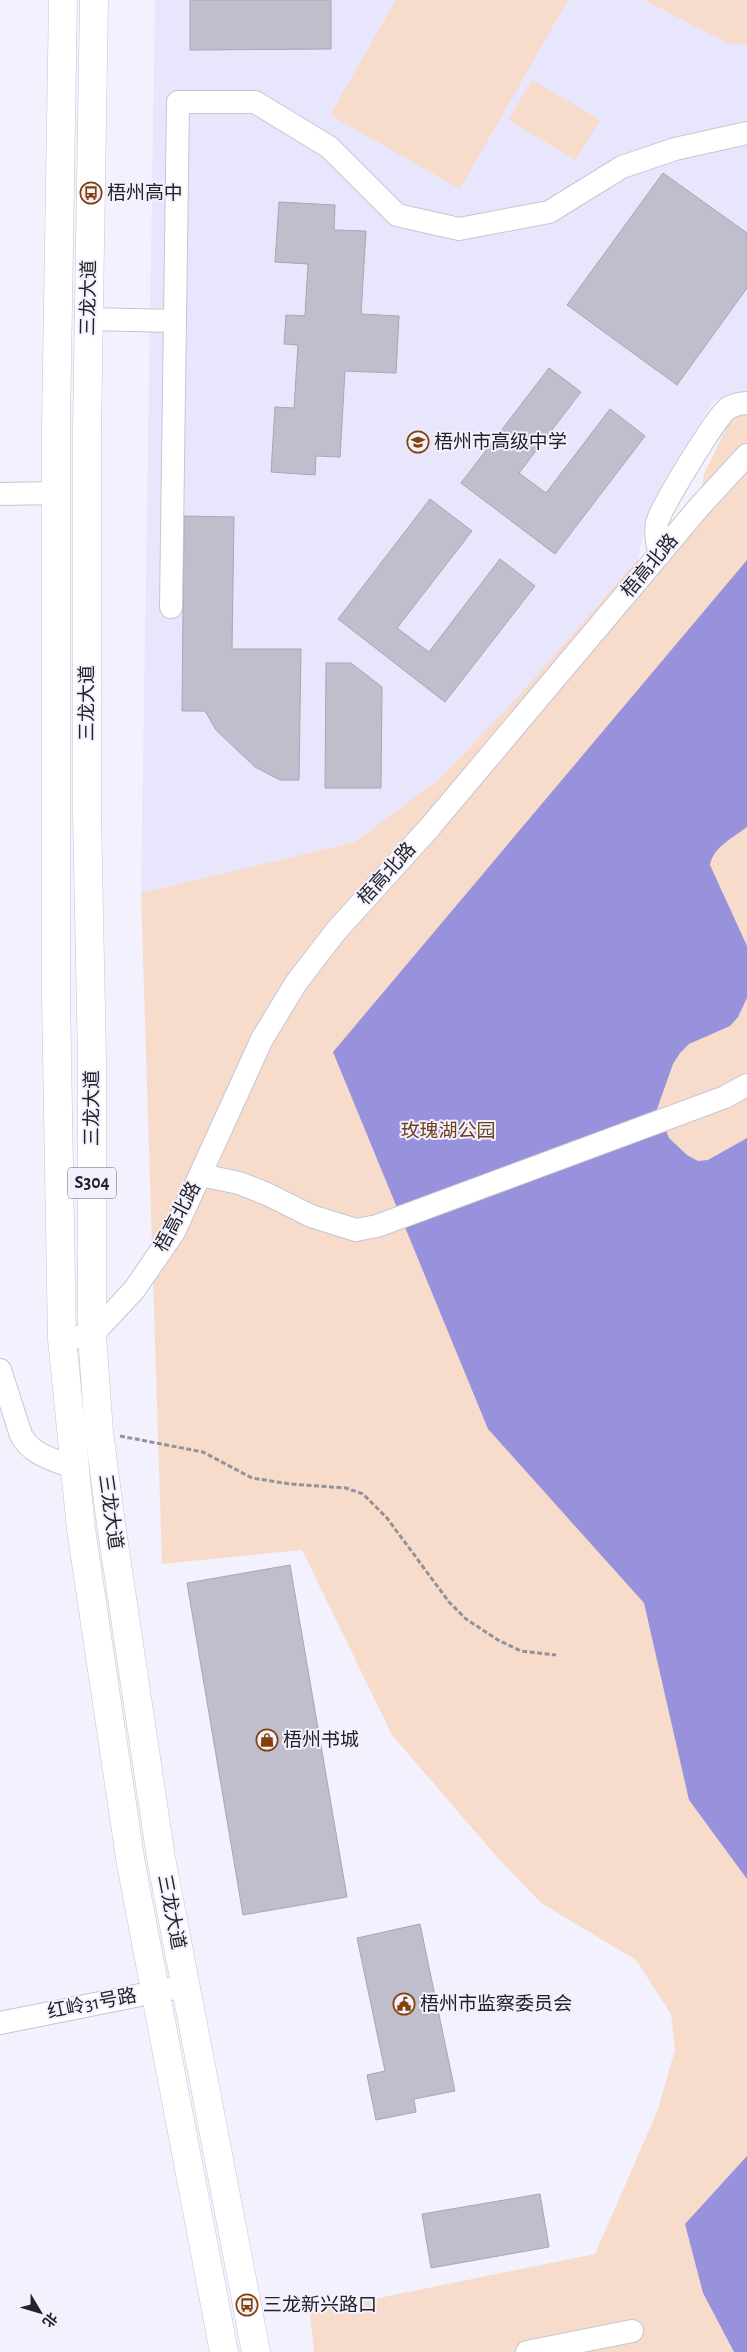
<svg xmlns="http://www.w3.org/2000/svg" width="747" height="2352" font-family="'Alegreya Sans','Noto Sans SC',sans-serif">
  <rect width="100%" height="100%" fill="#f2f1fd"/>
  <path fill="#e7e6fd" d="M155,0H747V391L714,401L662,484L646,521L638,559L514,701L439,779L355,842L141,893Z"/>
  <path fill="#f8dccb" d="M396,0H568L460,189L330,115Z
    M644,0H747V45L729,44Z
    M532,80L600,120L576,160L508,120Z
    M747,405V2352H314L310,2312L595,2254L657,2112L675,2050L671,2014L636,1960L541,1903L497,1857L392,1735L302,1550L162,1564L141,893L355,842L439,779L514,701L638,559L654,571L698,519L704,474L730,421Z"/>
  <path fill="#9891dc" d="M747,560V827C733,838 713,847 710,865L747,946V998L738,1017L730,1026L689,1044L680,1053L673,1064L657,1109L669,1138L687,1155L698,1161L708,1160L747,1138V1879L689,1800L644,1603L488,1429L333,1052Z
    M747,2156V2352H734L703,2293L685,2224Z"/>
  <path fill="#bebecc" stroke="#a7a6b4" d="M190,0H331V49L190,50Z
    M663,173L747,233V288L677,385L567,305Z
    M279,202L335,205L334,230L366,231L361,314L399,316L396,373L345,371L340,457L316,456L315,475L271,472L275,407L294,408L298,345L284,344L286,315L305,316L308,264L275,262Z
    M549,368L581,392L519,473L546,493L610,409L645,436L555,554L461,483Z
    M430,499L472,531L397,628L429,652L500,559L535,586L445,702L338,619Z
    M184,516L234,517L232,649H301L299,780H280L255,767L216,730L205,711H182Z
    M326,663H351L382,687L381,788H325Z
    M290,1565L347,1897L243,1915L187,1583Z
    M420,1924L455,2091L414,2099L416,2112L376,2120L367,2075L385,2071L357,1938Z
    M540,2194L549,2247L431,2268L422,2214Z"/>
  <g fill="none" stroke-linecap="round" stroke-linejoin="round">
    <g stroke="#c6c6d4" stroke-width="24">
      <path id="minor" d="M89,319L175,321
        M0,494L56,493
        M660,554C657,543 655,534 657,523C661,507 716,417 728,408C733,405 742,403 747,403
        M171,607L178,102H255L329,147L397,215L459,229L549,212L622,167L675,149L747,133
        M201,1175L239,1183L267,1194L311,1216L356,1230L377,1226L725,1097L747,1085
        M62,1339L92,1335L134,1290L174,1232L262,1039L296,983L336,931L430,827L700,506L747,455
        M0,1370L21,1435C31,1455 55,1460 75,1468
        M0,2023L185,1986
        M527,2352L632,2331"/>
    </g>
    <g stroke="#c6c6d4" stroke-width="29">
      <path id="major" d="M63,0L56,426V998L62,1339L81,1529L131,1864L224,2352
        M94,0L87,429V814L92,1060V1335L99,1432L111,1524L161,1858L256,2352"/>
    </g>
    <path stroke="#93929b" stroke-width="3" stroke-dasharray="5 2.5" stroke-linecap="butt" d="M120,1436L203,1452L252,1478L290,1484L346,1488L363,1494L387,1518L449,1602L466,1619L498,1640L521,1651L556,1655"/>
    <use href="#minor" stroke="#fff" stroke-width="22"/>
    <use href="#major" stroke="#fff" stroke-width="28"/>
  </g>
  <defs>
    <g id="bus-ring" transform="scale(1.125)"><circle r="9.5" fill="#f2f1fd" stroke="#824209" stroke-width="1.5"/><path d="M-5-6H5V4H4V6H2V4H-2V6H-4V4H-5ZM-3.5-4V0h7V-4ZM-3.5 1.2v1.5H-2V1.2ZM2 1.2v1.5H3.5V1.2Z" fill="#824209"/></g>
    <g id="school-ring" transform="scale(1.125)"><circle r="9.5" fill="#f2f1fd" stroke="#824209" stroke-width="1.5"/><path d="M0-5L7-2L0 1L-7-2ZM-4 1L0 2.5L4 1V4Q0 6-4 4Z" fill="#824209"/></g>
    <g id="shop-ring" transform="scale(1.125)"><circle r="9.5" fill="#f2f1fd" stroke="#824209" stroke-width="1.5"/><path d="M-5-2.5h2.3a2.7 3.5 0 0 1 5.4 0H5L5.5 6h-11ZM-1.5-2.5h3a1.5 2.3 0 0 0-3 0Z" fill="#824209"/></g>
    <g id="civic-ring" transform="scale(1.125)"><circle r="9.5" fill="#f2f1fd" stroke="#824209" stroke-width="1.5"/><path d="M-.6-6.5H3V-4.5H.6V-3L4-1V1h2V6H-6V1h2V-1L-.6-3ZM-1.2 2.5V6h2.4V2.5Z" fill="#824209"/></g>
  </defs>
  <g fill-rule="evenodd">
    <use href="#bus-ring" x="91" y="193"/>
    <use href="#school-ring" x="418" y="442"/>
    <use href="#shop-ring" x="267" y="1740"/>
    <use href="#civic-ring" x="404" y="2004"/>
    <use href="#bus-ring" x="247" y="2305"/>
  </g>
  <g text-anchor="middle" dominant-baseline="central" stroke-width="4" stroke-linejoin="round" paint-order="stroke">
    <rect fill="#f2f1fd" stroke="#606067" stroke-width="1" x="68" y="1167.5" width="48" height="31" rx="4"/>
    <g font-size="18" font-weight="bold" fill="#222227">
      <text x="92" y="1183">S304</text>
    </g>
    <g font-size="19" fill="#222227" stroke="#f2f1fd" text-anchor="start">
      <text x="107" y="193">梧州高中</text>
      <text x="434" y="442">梧州市高级中学</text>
      <text x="283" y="1740">梧州书城</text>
      <text x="420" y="2004">梧州市监察委员会</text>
      <text x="263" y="2305">三龙新兴路口</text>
    </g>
    <g font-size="19" fill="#222227" stroke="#f2f1fd">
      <text transform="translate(89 298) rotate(-89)">三龙大道</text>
      <text transform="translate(650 566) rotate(-50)">梧高北路</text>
      <text transform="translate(87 703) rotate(-90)">三龙大道</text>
      <text transform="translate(387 874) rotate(-48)">梧高北路</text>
      <text transform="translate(92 1108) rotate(-90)">三龙大道</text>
      <text transform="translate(178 1217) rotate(-62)">梧高北路</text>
      <text transform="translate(110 1512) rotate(82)">三龙大道</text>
      <text transform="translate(171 1912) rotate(79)">三龙大道</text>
      <text transform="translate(92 2004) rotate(-11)">红岭31号路</text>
    </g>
    <g font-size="19" fill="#6f3f1c" stroke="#f2f1fd">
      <text x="448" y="1131">玫瑰湖公园</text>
    </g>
  </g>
  <g transform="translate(40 2312) rotate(128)" stroke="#f2f1fd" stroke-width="4" paint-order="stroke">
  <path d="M0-4L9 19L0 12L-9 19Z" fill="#222227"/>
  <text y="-8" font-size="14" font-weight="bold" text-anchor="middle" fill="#222227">北</text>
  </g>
</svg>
